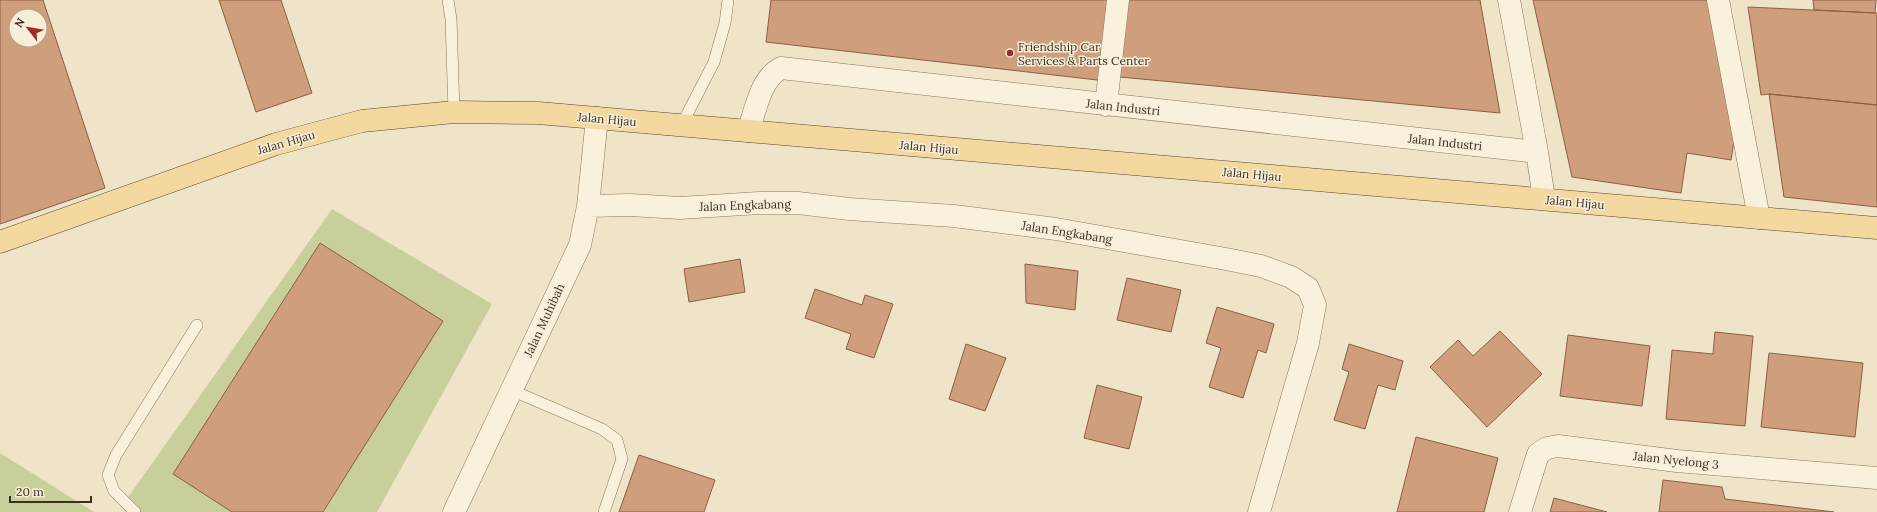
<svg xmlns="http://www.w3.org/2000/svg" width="1877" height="512" font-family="Lora,serif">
  <rect width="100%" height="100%" fill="#f0e4c8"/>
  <path fill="#c9cf9b" d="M332,209L492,304L377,512H139L124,503Z
    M0,453L94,512H0Z"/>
  <path fill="#cf9f7d" stroke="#8d5f41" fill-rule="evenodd" d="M0,0H43L105,188L0,224ZM16,16H40V40H16Z
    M219,0H281L312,93L256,112Z
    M771,0H1116L1106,81L766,42Z
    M1127,0H1480L1500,113L1120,77Z
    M1533,0H1710L1737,122L1731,160L1687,153L1681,193L1572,177Z
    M1813,0H1876L1875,13L1814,10Z
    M1748,7L1877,13V105L1769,94L1761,95Z
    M1769,94L1877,105V207L1784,197Z
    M320,243L443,321L323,512H232L173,474Z
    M740,259L745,292L689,302L684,269Z
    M1025,264L1078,271L1075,310L1026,303Z
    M1127,278L1181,290L1171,332L1117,320Z
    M815,289L862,305L865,295L893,304L874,358L846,349L851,334L805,318Z
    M1217,307L1274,324L1266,353L1258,350L1243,398L1209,387L1221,348L1206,343Z
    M1500,331L1542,374L1487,427L1430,367L1458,340L1473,356Z
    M1715,332L1753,336L1745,426L1666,419L1672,350L1713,354Z
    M1568,335L1650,346L1642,406L1560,396Z
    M966,344L1006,358L985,411L949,399Z
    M1349,344L1403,361L1395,390L1378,385L1365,429L1334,420L1349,372L1342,369Z
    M1769,353L1863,363L1855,437L1761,427Z
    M1097,385L1142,397L1129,449L1084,438Z
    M1416,437L1498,458L1484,512H1397Z
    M639,455L715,480L704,512H619Z
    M1663,480L1722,487L1725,499L1834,512H1659Z
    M1554,498L1607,512H1550Z"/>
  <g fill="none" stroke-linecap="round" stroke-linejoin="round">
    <g stroke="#8d765c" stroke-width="12">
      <path id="lane" d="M448,0L451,19L454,112
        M681,126L714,62L725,23L728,0
        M511,390L602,429L617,440L622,459L604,512
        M135,512L114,491L108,475L116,455L197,325"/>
    </g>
    <g stroke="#8d765c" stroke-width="23">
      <path id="street" d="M1509,0L1537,152L1544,199
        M1718,0L1759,218
        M1106,105L1118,0
        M748,131C756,110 760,79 781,68L1537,152
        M588,206L630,205L680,208L759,203H798L849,209L954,216L1056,229L1226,259L1261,266L1291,277L1308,288L1315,305L1308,343L1259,512
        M454,512L580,245L588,206L597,118
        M1520,512L1538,454L1547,448L1558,446L1677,461L1877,478"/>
    </g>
    <g stroke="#5b4430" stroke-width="23">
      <path id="primary" d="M0,242L276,144L362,121L454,112L538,113L1877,228"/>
    </g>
    <use href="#lane" stroke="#faf1dc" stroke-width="11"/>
    <use href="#street" stroke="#faf1dc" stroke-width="22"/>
    <use href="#primary" stroke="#f3d9a0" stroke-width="22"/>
  </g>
  <circle fill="#9e2a2b" stroke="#f7eed8" stroke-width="1.5" cx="1010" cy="53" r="4"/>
  <g text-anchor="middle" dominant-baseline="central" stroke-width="3" stroke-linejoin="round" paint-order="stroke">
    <g font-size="12" fill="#3d2e20" stroke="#f7eed8" text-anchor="start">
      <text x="1018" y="46">Friendship Car<tspan x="1018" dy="14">Services &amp; Parts Center</tspan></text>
    </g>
    <g font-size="12" fill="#3d2e20" stroke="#f7eed8">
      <text transform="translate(1123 107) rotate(6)">Jalan Industri</text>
      <text transform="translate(607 119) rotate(5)">Jalan Hijau</text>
      <text transform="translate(286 142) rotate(-16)">Jalan Hijau</text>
      <text transform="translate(1445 142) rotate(6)">Jalan Industri</text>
      <text transform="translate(929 147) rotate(5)">Jalan Hijau</text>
      <text transform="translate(1252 174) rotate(5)">Jalan Hijau</text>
      <text transform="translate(1575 202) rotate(5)">Jalan Hijau</text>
      <text transform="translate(745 205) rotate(-2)">Jalan Engkabang</text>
      <text transform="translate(1067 232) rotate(9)">Jalan Engkabang</text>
      <text transform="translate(544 320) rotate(-65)">Jalan Muhibah</text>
      <text transform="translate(1676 460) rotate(6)">Jalan Nyelong 3</text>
    </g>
  </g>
  <g transform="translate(28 28) rotate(301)"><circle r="19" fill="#f7eed8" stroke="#ada18e"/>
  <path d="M0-3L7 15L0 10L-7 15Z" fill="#9e2a2b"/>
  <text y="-6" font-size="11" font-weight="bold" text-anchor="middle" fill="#3d2e20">N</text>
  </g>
  <path d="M10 496v6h81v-6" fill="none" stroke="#3d2e20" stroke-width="2"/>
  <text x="16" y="496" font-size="12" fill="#3d2e20" stroke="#f7eed8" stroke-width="3" paint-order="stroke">20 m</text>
</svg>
